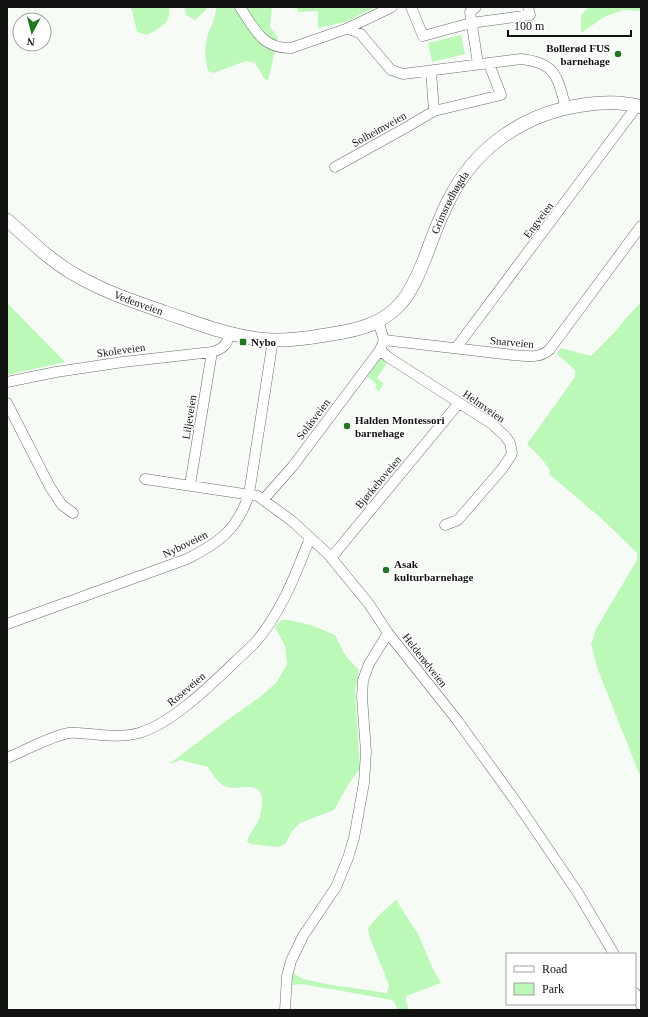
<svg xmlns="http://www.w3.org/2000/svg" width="648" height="1017" font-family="'Times New Roman',serif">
  <rect width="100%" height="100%" fill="#f6fbf5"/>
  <path fill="#bcf8b7" d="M129,7H169C171,25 160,27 147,35L137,32L132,10Z
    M184,7H209L195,20L186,15Z
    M216,7H272L270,27L278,38L268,81L264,78L255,63L246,61L213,73L208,71C205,58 204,48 208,34C212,24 216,17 216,7Z
    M297,7H376L345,22L318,28V11L298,12Z
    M589,7H641V11L623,10L604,17L581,33V15Z
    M461,35L465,54L432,62L428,43Z
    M641,302V778L598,670L591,644L596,629L637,560V553L602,519L549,474L550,470L542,459L527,444L575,377V370L558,355L557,353L561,348L591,356L614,333L627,317Z
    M7,303L65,362L7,375Z
    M378,357L387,363L377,378L384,384L379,391L375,388L377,384L365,375Z
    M281,620H289L311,625L335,635L345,655L359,670L355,691L360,768L348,785L334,810L300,823L292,831L285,844L278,847L250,844L247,841C250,831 258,825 260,816C263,802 266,786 246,787C240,787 233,789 227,787C218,784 213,774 208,767L181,760L169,764L222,724L260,697L277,682L287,664L285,646L275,627Z
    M396,900L418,934L434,971L441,983L406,996V1001L409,1010H398L395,1003L392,1000L326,988L300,984L293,985L290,988L291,972L303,979L332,985L387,993L389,985L370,938L368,928L379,915Z"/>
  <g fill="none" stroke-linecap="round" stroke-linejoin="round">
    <g stroke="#6a6f6a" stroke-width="11">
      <path id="minor" d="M240,7C254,28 262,49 291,48L346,29L352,30L361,34L364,38L391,70L403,74L521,59C557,63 557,77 566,108
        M411,7L423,36L471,23L530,15L528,7
        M476,7L470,12L478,64
        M346,29L392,7
        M431,71L434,111
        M335,167L407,127L434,111L501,95L489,64
        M378,321L384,340L513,355C527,356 540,359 550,349L641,226
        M384,340L380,350L388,357L492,424L505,436L510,443L512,453L510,457L502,469L458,520L445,525
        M456,348L637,106
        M7,382L56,372L123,362L212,352C223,349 227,345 230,333
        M7,403L50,487L62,505L73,513
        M145,479L258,496L292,521L328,554L369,604L388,633L457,720L519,806L578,893L614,954
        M190,485L212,352
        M263,500L293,466L380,350
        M331,558L459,403
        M7,624L187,559C219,543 238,529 249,494L273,340
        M7,758C27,750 48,737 69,733C76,732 83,734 91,734C106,736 124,737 139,733C179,721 223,672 254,644C281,613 295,576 310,538
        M635,993L641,1005
        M285,1010L287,976L291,961L303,936L336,887L348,858L354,838L364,783L366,752L362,697L363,680L369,664L388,633"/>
    </g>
    <g stroke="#6a6f6a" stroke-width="14">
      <g id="major">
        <path id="s1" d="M7,220C29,239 49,260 74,274C102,291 133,301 164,312C199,324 236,339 273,340C293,341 312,337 332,334C358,330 383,324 401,303C412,290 419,273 425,258C432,239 439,219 449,200C475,147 525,113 583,105C603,102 622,101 641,107"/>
      </g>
    </g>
    <use href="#minor" stroke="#fff" stroke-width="10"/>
    <use href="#major" stroke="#fff" stroke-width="13"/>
  </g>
  <g fill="#237621" stroke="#fff" stroke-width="1.5">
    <circle cx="618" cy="54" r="4"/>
    <rect x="239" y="338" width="8" height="8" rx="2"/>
    <circle cx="347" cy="426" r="4"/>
    <circle cx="386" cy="570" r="4"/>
  </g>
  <g text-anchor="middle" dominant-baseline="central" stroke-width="3" stroke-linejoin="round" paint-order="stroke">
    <g font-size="11" font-weight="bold" fill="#111311" stroke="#fff" text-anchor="start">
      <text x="610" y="48" text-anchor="end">Bollerød FUS<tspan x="610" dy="13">barnehage</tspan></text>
      <text x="251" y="342">Nybo</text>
      <text x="355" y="420">Halden Montessori<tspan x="355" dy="13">barnehage</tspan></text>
      <text x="394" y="564">Asak<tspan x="394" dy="13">kulturbarnehage</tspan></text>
    </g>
    <g font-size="11" fill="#111311" stroke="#fff">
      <text transform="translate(379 129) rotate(-29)">Solheimveien</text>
      <text stroke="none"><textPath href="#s1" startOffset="546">Grimsrødhøgda</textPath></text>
      <text transform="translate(538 220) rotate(-53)">Engveien</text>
      <text stroke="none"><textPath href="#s1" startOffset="157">Vedenveien</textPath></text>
      <text transform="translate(512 342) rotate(5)">Snarveien</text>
      <text transform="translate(121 350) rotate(-8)">Skoleveien</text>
      <text transform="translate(484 406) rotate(35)">Helmveien</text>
      <text transform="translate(189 417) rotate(-81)">Liljeveien</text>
      <text transform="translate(313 419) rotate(-53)">Solåsveien</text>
      <text transform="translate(378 482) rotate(-50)">Bjørkeboveien</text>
      <text transform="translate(185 544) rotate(-26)">Nyboveien</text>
      <text transform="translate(425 660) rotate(52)">Helderødveien</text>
      <text transform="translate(186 689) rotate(-40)">Roseveien</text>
    </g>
  </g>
  <rect width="648" height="1017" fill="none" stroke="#111311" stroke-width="16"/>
  <rect x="506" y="953" width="130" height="52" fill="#ffffff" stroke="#a0a1a0"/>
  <rect x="514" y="966" width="20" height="6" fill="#ffffff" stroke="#a0a1a0"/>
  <text x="542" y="973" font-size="12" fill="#111311">Road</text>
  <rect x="514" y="983" width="20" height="12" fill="#bcf8b7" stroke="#a0a1a0"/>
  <text x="542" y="993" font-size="12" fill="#111311">Park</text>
  <g transform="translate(32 32) rotate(187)"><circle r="19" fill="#ffffff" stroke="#a0a1a0"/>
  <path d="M0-3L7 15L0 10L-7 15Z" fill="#237621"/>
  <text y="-6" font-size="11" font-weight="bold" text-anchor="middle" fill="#111311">N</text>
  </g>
  <path d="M508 30v6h123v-6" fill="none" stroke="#111311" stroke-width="2"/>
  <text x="514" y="30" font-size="12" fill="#111311" stroke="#ffffff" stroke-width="3" paint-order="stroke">100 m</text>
</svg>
